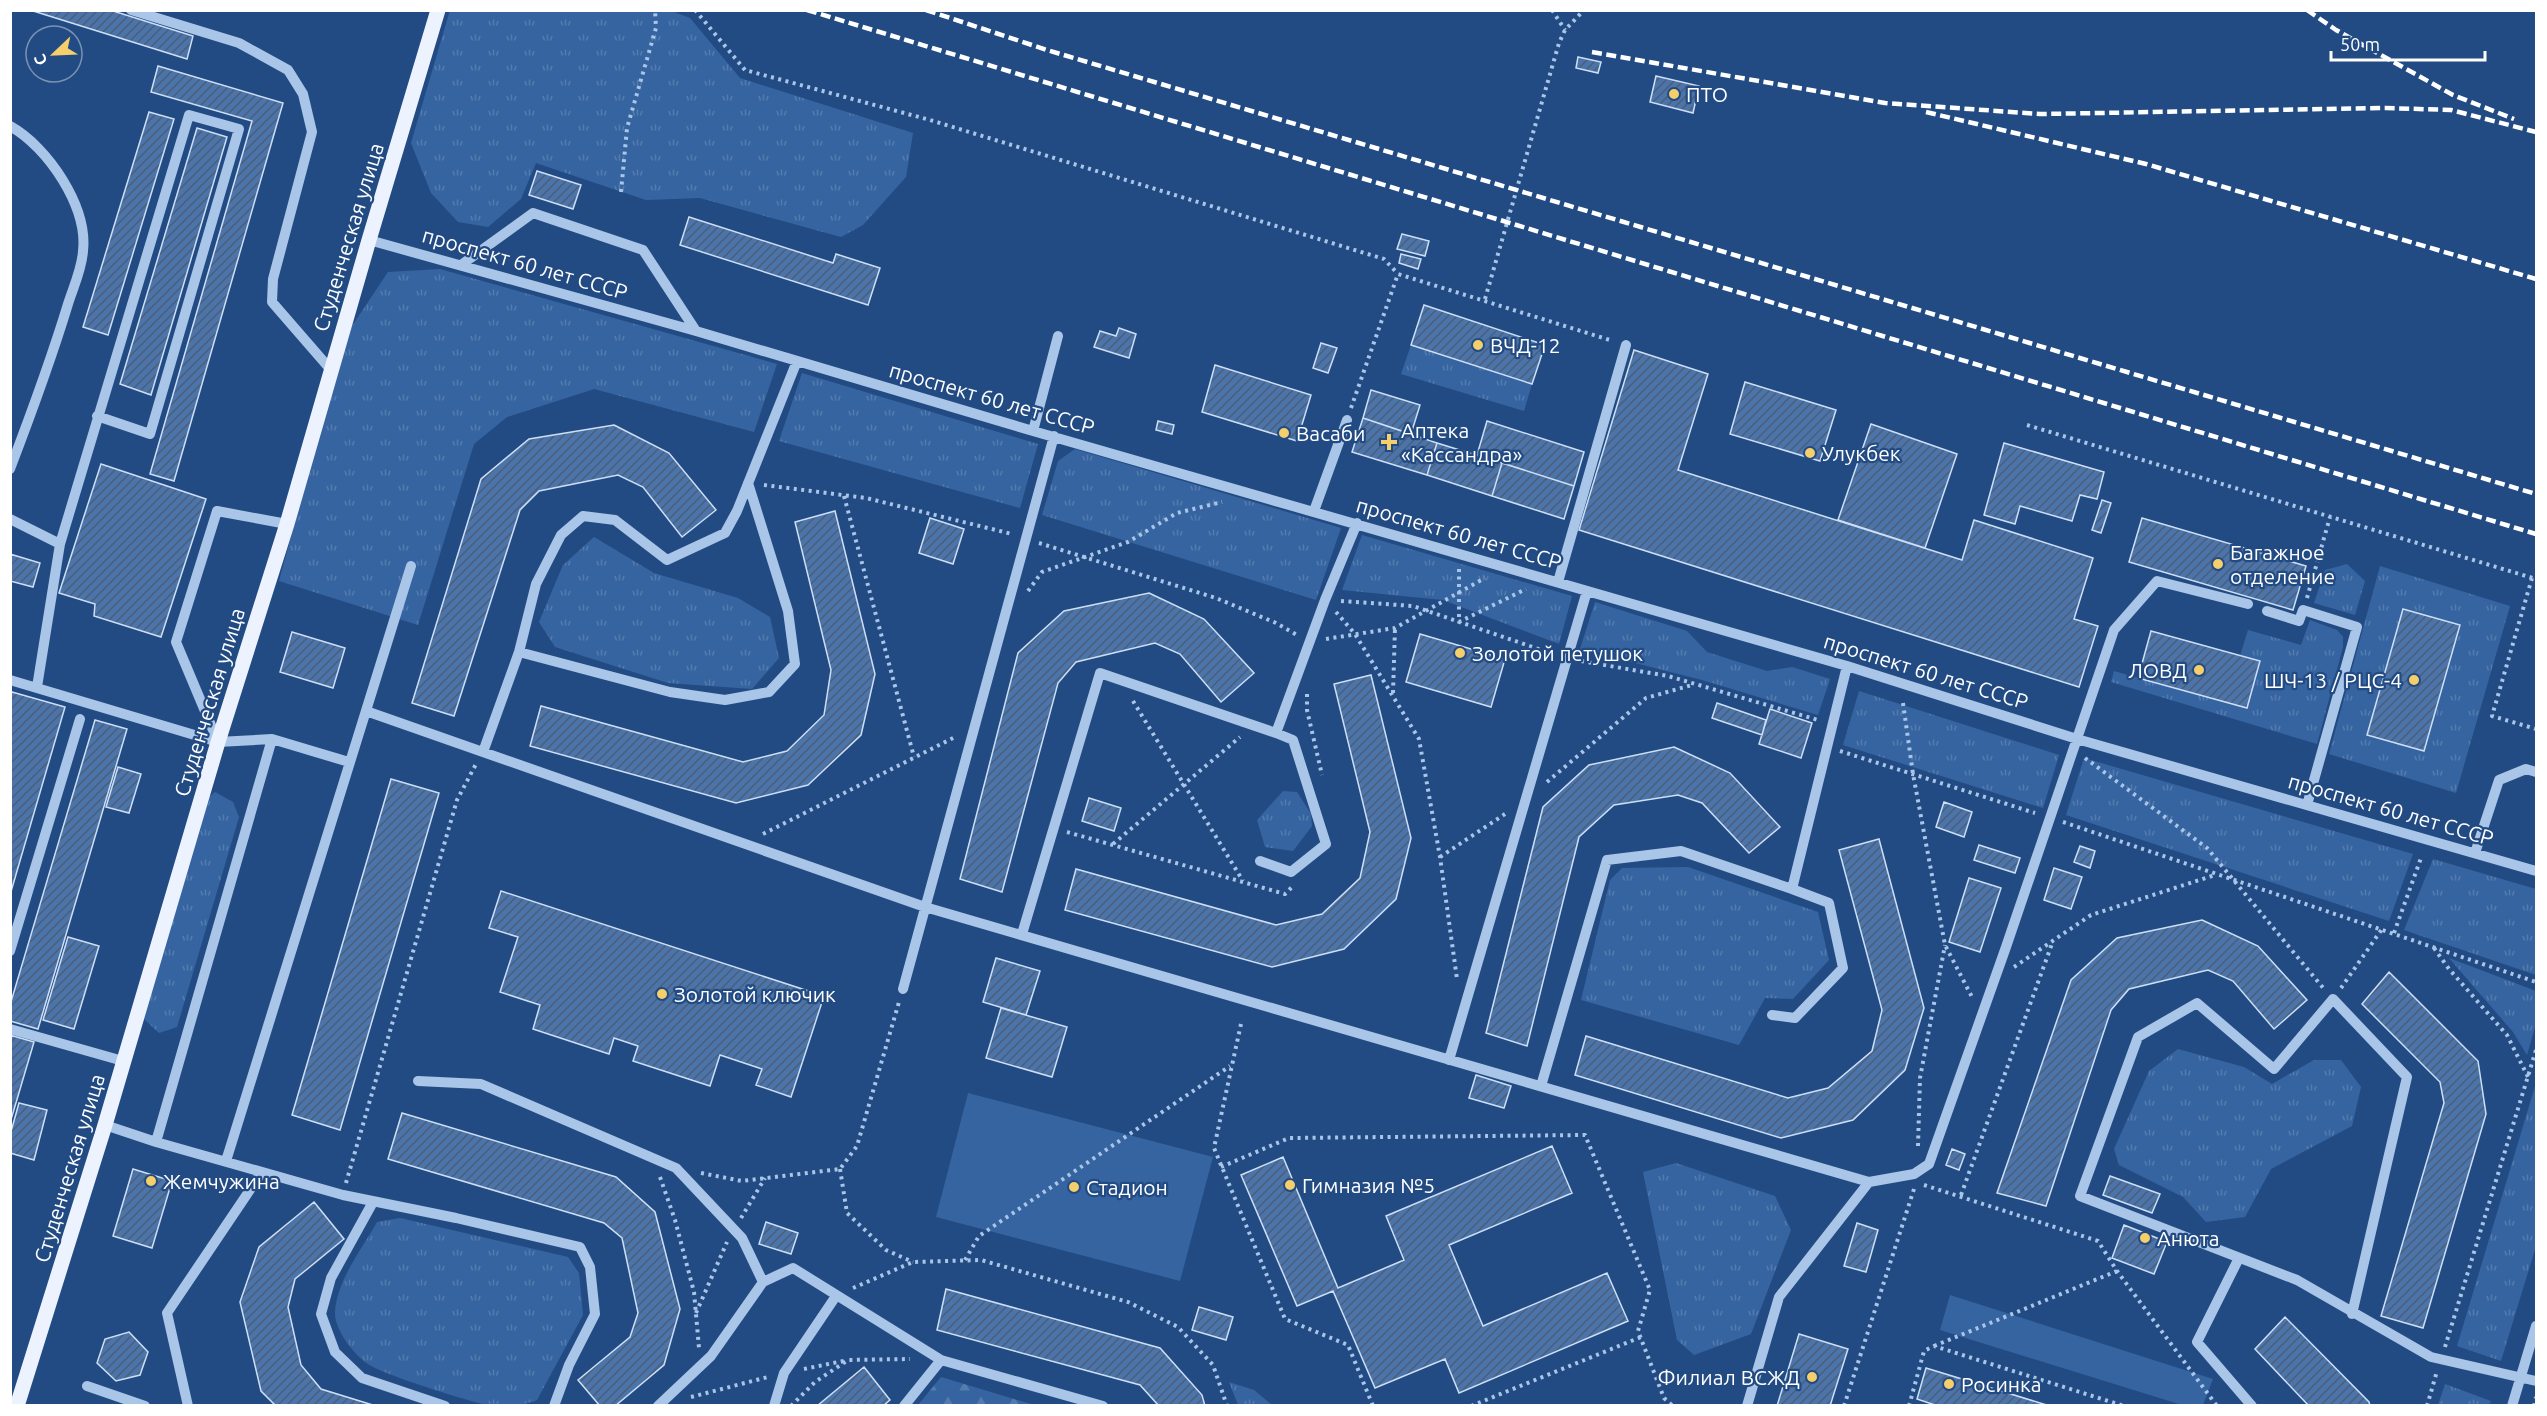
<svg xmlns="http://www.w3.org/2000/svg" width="2547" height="1416" font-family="Ubuntu,sans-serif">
  <defs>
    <pattern id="grass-tufts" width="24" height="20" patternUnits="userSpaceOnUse" patternTransform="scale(1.5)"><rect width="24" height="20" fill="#3664a0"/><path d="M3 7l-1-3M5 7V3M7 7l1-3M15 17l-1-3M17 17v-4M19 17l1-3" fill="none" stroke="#547bae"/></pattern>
    <pattern id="forest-firs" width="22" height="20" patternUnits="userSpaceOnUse" patternTransform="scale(1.5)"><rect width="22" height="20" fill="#3664a0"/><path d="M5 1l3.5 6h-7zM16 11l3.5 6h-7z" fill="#547bae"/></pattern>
    <pattern id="building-hatch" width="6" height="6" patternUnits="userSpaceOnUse" patternTransform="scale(1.5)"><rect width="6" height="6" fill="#4b74ab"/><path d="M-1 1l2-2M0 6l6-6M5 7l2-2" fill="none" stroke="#4c5e77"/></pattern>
  </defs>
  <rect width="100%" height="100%" fill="#224b83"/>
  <path fill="url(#grass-tufts)" d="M450,10H669L690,18L740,78L913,133L906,177L863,225L841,237L700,198L646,200L536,163L521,199L488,227L458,222L431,193L411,143Z
    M440,269L777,364L754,432L594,389L507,417L474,444L418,625L279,581L346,335L388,272Z
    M1411,345L1532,384L1524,411L1401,374Z
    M802,373L1038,444L1020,508L779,441Z
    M1075,449L1341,528L1316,600L1042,515L1058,461Z
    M1362,535L1572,596L1559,644L1443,600L1342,590Z
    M594,537L654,573L738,598L770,617L779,658L752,689L668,683L555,647L539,622L563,565Z
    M2347,564L2365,581L2355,615L2314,603L2325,570Z
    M2380,566L2510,606L2456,793L2329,754Z
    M1595,602L1687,631L1707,652L1767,671L1792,667L1830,679L1818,715L1702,680L1580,649Z
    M2310,620L2337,630L2343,637V647L2317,744L2111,682L2114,671L2138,678L2240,656L2248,630L2301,645Z
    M1859,691L2059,755L2043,808L1843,745Z
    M2084,758L2413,854L2389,921L2066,815Z
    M1283,791L1297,792L1311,814L1312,826L1293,851L1265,847L1257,820Z
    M215,792L233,802L239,817L177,1027L159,1033L144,1019L201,804Z
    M2433,859L2536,889V975L2404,930Z
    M1688,867L1818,912L1829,960L1793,999L1765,998L1739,1045L1581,1000L1610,880L1622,868Z
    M2449,958L2536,991V1024L2527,1055L2513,1032Z
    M2178,1049L2244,1067L2272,1084L2314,1060H2341L2361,1087L2352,1126L2271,1169L2245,1217L2206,1222L2183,1197L2119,1165L2114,1149L2149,1071Z
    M2536,1083V1246L2501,1361L2457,1346Z
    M1676,1163L1775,1196L1791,1230L1751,1334L1694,1355L1677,1340L1643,1172Z
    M400,1218L568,1257L579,1273L583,1315L537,1400C523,1406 509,1406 493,1406C476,1404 381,1374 368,1364C354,1355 334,1329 335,1312C337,1280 362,1249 377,1222Z
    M1229,1382L1254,1390L1272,1405H1238Z
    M2445,1384L2491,1401L2489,1405H2438Z"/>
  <path fill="url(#forest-firs)" d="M941,1377L1034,1405H918Z"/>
  <path fill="#3664a0" d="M968,1093L1213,1157L1180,1281L936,1217Z
    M1950,1295L2213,1379L2203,1405H2182L1940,1330Z"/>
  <path fill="url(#building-hatch)" stroke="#cddff6" stroke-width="1.5" d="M30,10H110L193,36L187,59Z
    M1578,57L1601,62L1598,73L1576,68Z
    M158,66L283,103L174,481L150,474L252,121L151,92Z
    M1656,76L1699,86L1693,113L1650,102Z
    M149,112L174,119L108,335L83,327Z
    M197,128L227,137L151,395L120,384Z
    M537,171L581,185L573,209L529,195Z
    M689,217L833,263L836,254L880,268L868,305L680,245Z
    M1402,234L1429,241L1425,256L1397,249Z
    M1401,254L1421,259L1418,269L1399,263Z
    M1424,305L1545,345L1532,384L1411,345Z
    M1119,328L1136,334L1129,358L1094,347L1100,331L1116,336Z
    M1321,343L1337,348L1328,373L1313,368Z
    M1634,350L1708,374L1678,470L1962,560L1974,520L2093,558L2074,619L2098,626L2079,687L1579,530Z
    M1215,365L1311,395L1297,441L1202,412Z
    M1745,382L1836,410L1820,461L1730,434Z
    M1371,390L1420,405L1411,434L1363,418Z
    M1363,418L1437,443L1427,475L1352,452Z
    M1158,421L1174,425L1172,434L1156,430Z
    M1487,421L1584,452L1574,486L1477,455Z
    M1871,424L1957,454L1925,548L1838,520Z
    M614,425L669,453L716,510L682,537L643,487L618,475L539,491L520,510L454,716L412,703L481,479L529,439Z
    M1437,443L1502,463L1492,496L1427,475Z
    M2004,443L2104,472L2097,499L2080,495L2072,521L2020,506L2015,524L1984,515Z
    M1502,463L1574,486L1564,519L1492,496Z
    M101,464L206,499L161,637L94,616L95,604L59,593Z
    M2102,500L2111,503L2101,533L2092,530Z
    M835,511L875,674L861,735L808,785L736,803L530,746L541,706L743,762L787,751L824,715L831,670L795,522Z
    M930,518L964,529L953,564L919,553Z
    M2142,518L2306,566L2293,610L2129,562Z
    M10,554L40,563L33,587L10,581Z
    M1149,593L1204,619L1254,673L1221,702L1180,654L1155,643L1076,662L1058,683L1002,892L960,879L1018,653L1064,611Z
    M2403,609L2460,625L2424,751L2367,735Z
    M2151,631L2260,661L2247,708L2138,678Z
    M292,632L345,648L333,688L280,672Z
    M1420,634L1505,659L1491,707L1406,682Z
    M1371,675L1411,838L1396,899L1344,949L1272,967L1065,910L1076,869L1276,925L1322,914L1360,878L1370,832L1334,684Z
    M12,692L65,707L10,895V697Z
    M1717,703L1766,720L1762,735L1712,718Z
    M1770,709L1812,723L1801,758L1759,744Z
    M95,720L127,729L38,1029L10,1021V1005Z
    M1674,747L1730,773L1780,827L1749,853L1702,803L1678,795L1614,805L1579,837L1527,1046L1486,1033L1543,807L1589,765Z
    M118,767L141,774L129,813L106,807Z
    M391,779L439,793L340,1130L292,1115Z
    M1089,798L1121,808L1114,831L1082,821Z
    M1944,802L1972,812L1964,837L1936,827Z
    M1879,839L1924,1008L1905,1070L1853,1120L1781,1138L1575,1075L1586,1036L1788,1098L1828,1088L1872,1051L1882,1010L1839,850Z
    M1979,845L2020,858L2015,873L1974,860Z
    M2080,846L2095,851L2090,868L2074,862Z
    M2054,868L2082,877L2071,909L2044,900Z
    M1969,878L2001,888L1980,952L1949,942Z
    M501,891L824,996L791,1097L756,1085L762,1069L720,1055L710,1086L633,1061L638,1046L614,1038L609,1054L533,1029L540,1005L500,992L518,937L489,928Z
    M2202,920L2258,946L2307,1000L2274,1029L2233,981L2208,970L2129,989L2111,1010L2046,1206L1997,1193L2071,980L2117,938Z
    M68,937L99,946L74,1029L43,1020Z
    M996,958L1040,971L1026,1015L983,1002Z
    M2389,972L2478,1061L2486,1114L2423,1328L2381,1316L2444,1103L2440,1082L2362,1004Z
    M1001,1008L1067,1027L1052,1077L986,1058Z
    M10,1035L34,1042L10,1123Z
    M1476,1075L1511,1086L1504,1108L1469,1098Z
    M19,1103L47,1110L34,1160L10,1153V1135Z
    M402,1113L616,1177L655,1212L680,1309L664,1365L615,1406H600L578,1380L630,1337L638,1313L622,1238L604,1223L388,1159Z
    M1552,1146L1572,1193L1449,1245L1483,1326L1607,1273L1628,1321L1459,1393L1445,1359L1375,1388L1333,1291L1297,1306L1241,1175L1283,1157L1338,1288L1404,1260L1386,1216Z
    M1952,1149L1965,1154L1959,1170L1946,1165Z
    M133,1169L172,1181L152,1248L113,1236Z
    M2110,1176L2160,1194L2152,1213L2103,1195Z
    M314,1202L344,1239L295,1279L288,1307L301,1365L321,1389L376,1406H276L261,1391L240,1302L259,1247Z
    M766,1222L798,1233L791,1254L759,1244Z
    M1857,1223L1878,1230L1866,1272L1844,1266Z
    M2124,1225L2167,1242L2154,1274L2112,1258Z
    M946,1289L1160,1348L1202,1395L1205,1406H1159L1140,1385L937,1330Z
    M1199,1307L1233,1317L1226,1340L1192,1330Z
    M2285,1317L2369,1402L2370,1406H2309L2255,1349Z
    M129,1332L148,1352L140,1375L116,1381L97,1363L105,1339Z
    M1799,1334L1848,1349L1830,1406H1777Z
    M864,1367L890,1400L883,1406H817Z
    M1926,1368L2050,1406H1938L1917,1399Z"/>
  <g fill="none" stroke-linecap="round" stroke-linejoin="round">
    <path stroke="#a9c5e8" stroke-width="4" stroke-dasharray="3 4.5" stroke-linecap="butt" d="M695,10L745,70L930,120L1384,259L1398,274
      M1552,10L1565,30
      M621,192L627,128L656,28L655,10
      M1485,299L1559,43L1565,30L1584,10
      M1351,408L1398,274L1613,341
      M2027,425L2536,579
      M764,485L866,498L1012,534
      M844,496L914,757
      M1039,543L1216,598L1276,623L1297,635
      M1459,569V622L1526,589
      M2532,578L2492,716L2536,729
      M1028,591L1042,572L1128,542L1177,513L1222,502
      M2307,598L2330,517
      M1341,601L1413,606L1553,654
      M1336,612L1355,634L1419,739L1440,857L1457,979
      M1326,639L1395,628L1485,578
      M1581,661L1668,676L1818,720
      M1393,693L1395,628
      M1307,694V710L1322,775
      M1133,701L1243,881
      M1903,703L1913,774L1945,945L1972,997
      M1840,751L2035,813
      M2085,758L2207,848L2324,989
      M1547,782L1646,698L1692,685
      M2063,822L2536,982
      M1067,832L1285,894L1292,887
      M763,834L957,736
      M1113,844L1240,737
      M1440,857L1505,814
      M2394,933L2421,858
      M2434,948L2449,969L2507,1035L2528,1077
      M2014,967L2091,915L2215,875
      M2341,988L2382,929
      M1241,1024L1214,1148L1285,1319L1348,1345L1373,1406
      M1918,1146L1920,1078L1945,945
      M1221,1167L1289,1138L1585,1135L1650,1290L1638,1331L1664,1398L1673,1406
      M840,1169L847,1213L886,1250L913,1262
      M701,1173L742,1181L840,1169L857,1146L899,1002
      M660,1177L675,1220L694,1292L699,1348
      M346,1183L457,800L476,764
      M1924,1185L2098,1241L2117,1271L2217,1406
      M1961,1195L2053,941
      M741,1218L765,1178
      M965,1260L979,1236L1230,1066
      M853,1288L913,1262L981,1260L1128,1302L1178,1327L1213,1365L1227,1406
      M696,1313L727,1242
      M1934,1346L2117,1271
      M2445,1347L2536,1050
      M804,1369L848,1360
      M691,1397L768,1377
      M791,1406L815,1382L848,1360L910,1359
      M1471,1406L1641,1337
      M1844,1406L1914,1189
      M1909,1406L1924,1351L1934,1346L2124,1406
      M2427,1406L2437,1371
      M2534,1406L2536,1397"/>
    <path stroke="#a9c5e8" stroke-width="10" d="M131,10L239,43L288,70L303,94L312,132L273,279L272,302L331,370
      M10,126C48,147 88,207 83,251C82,269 73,288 68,304C51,360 31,414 10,469
      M369,240L696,331L1033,431L1847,666L2077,739L2536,871
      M461,265L533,213L643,250L696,331
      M1033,431L1058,336
      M1314,511L1347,420
      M10,519L60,544
      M1558,582L1626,345
      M2267,611L2299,621L2303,610L2357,627L2307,805
      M519,652L670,692L725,700L769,692L795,664L788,611L748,483
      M10,680L218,742L272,739L349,762
      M37,687L60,544L189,115L239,129L150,434L97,416
      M366,711L925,907L1869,1182L1914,1174L1929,1164L2006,947L2114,630L2157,581L2248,604
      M218,742L176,642L217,511L287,524
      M483,752L519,652L536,584L561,535L583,516L615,520L667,560L725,533L737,511L797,361
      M2475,853L2499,780L2526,769L2536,772
      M1260,861L1291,872L1326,844L1293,740L1276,733
      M1022,934L1100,673L1276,733L1325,600L1357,523
      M10,951L80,719
      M903,989L1054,436
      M1772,1015L1795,1018L1843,968L1829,903L1792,889
      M10,1029L123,1061
      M1449,1060L1587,591
      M418,1081L481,1084L676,1168L742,1238L763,1282
      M1541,1086L1607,860L1681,851L1792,889L1847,666
      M105,1125L156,1142L343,1195L456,1218L580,1247L590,1267L595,1314L569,1365L554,1406
      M156,1142L272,739
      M226,1161L411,566
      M373,1202L331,1278L321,1314L335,1352L362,1378L445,1406
      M2239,1258L2197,1342L2252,1406
      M2352,1314L2407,1077L2333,999L2274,1069L2197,1003L2138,1037L2080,1196L2297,1280L2431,1357L2536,1381
      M87,1386L145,1406
      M188,1406L167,1313L262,1172
      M658,1406L711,1356L763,1282L793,1268L941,1360L1103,1406
      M774,1406L784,1373L836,1296
      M904,1406L941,1360
      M1747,1406L1779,1297L1869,1182
      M2512,1406L2536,1326"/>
    <path stroke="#ecf2fe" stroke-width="15" d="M17,1406L105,1125L218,742L287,524L369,240L438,10"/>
    <path stroke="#fff" stroke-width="4.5" stroke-dasharray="10 4.5" stroke-linecap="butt" d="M807,10L2536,534
      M926,10L1047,50L2536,494
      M2307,10L2336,30L2453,95L2514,119
      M1592,52L1885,103L2040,114L2386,108L2451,110L2536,132
      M1926,112L2146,164L2536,279"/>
  </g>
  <g fill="#f4cf6b" stroke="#224b83" stroke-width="2">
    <circle cx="1674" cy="94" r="6"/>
    <circle cx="1478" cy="345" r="6"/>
    <circle cx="1284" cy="433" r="6"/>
    <path d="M1386 433h6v6h6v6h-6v6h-6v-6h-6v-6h6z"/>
    <circle cx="1810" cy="453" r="6"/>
    <circle cx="2218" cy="564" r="6"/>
    <circle cx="1460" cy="653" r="6"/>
    <circle cx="2199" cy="670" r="6"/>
    <circle cx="2414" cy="680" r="6"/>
    <circle cx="662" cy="994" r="6"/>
    <circle cx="151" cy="1181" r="6"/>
    <circle cx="1290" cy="1185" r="6"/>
    <circle cx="1074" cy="1187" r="6"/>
    <circle cx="2145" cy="1238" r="6"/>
    <circle cx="1812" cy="1377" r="6"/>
    <circle cx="1949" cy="1384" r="6"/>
  </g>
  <g text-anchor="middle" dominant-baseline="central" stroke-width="4.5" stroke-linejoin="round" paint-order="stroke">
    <g font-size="21" fill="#fff" stroke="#224b83" text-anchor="start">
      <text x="1686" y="94">ПТО</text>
      <text x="1490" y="345">ВЧД-12</text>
      <text x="1401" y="430">Аптека<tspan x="1401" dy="24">«Кассандра»</tspan></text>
      <text x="1296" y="433">Васаби</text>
      <text x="1822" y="453">Улукбек</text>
      <text x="2230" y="552">Багажное<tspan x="2230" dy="24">отделение</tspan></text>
      <text x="1472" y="653">Золотой петушок</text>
      <text x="2187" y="670" text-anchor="end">ЛОВД</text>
      <text x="2402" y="680" text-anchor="end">ШЧ-13 / РЦС-4</text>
      <text x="674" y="994">Золотой ключик</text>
      <text x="163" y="1181">Жемчужина</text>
      <text x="1302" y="1185">Гимназия №5</text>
      <text x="1086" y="1187">Стадион</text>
      <text x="2157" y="1238">Анюта</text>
      <text x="1800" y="1377" text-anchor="end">Филиал ВСЖД</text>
      <text x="1961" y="1384">Росинка</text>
    </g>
    <g font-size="21" fill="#fff" stroke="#224b83">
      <text transform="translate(348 237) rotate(-73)">Студенческая улица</text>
      <text transform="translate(525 263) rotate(16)">проспект 60 лет СССР</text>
      <text transform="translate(992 398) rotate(16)">проспект 60 лет СССР</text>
      <text transform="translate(1459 533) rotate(16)">проспект 60 лет СССР</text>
      <text transform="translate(1926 671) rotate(17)">проспект 60 лет СССР</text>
      <text transform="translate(209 702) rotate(-73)">Студенческая улица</text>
      <text transform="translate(2391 809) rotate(16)">проспект 60 лет СССР</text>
      <text transform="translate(69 1168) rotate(-73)">Студенческая улица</text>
    </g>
  </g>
  <rect width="2547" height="1416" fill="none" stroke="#ffffff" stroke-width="24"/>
  <g transform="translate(54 54) rotate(247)"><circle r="28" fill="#224b83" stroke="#7a93b5" stroke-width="1.5"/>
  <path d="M0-4.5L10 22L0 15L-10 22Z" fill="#f4cf6b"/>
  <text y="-9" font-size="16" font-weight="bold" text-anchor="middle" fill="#ffffff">С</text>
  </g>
  <path d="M2331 51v9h154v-9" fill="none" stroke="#ffffff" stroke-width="3"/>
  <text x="2340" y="51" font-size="18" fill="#ffffff" stroke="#224b83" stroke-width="4.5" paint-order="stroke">50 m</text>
</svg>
